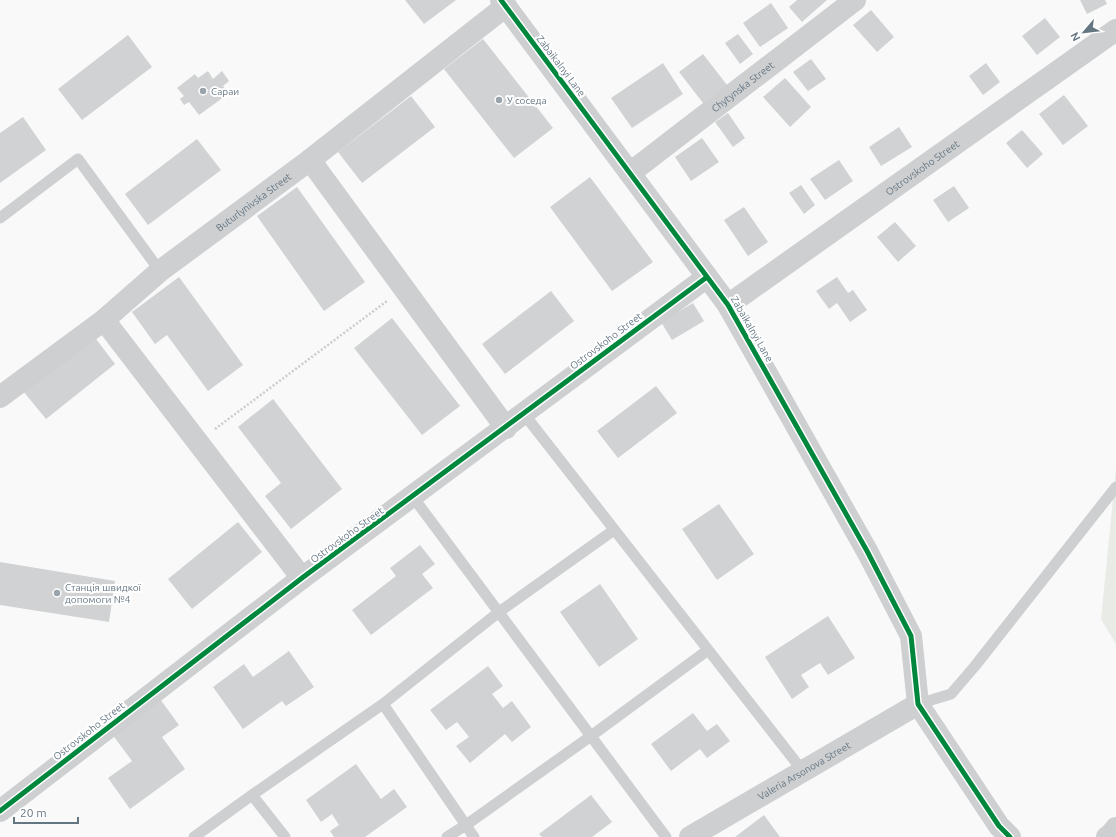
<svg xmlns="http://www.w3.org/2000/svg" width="1116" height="837" font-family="Ubuntu,sans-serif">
  <rect width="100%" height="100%" fill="#f9f9f9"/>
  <path fill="#e8ebe6" d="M1116,469V644L1101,619Z"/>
  <path fill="#d0d2d3" d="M405,0H456L424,24Z
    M797,0H827L802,22L789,7Z
    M1080,0H1105L1107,4L1087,14Z
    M771,3L788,28L760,47L743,23Z
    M871,10L894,37L877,52L853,25Z
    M1045,18L1060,37L1037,55L1022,36Z
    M738,34L753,54L740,64L725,43Z
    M128,35L152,67L82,120L58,89Z
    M483,39L553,128L514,158L444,69Z
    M703,54L727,85L703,103L679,72Z
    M811,59L826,79L808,91L793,72Z
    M663,63L683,94L632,128L611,98Z
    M986,63L1000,82L983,95L969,76Z
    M208,71L213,79L222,71L229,81L223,86L228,94L199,115L189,102L184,105L180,99L184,96L177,88L195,74L198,78Z
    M785,78L811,107L790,127L763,97Z
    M1064,95L1088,126L1063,145L1039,114Z
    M411,96L435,127L362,183L338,152Z
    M728,113L745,138L733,147L715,122Z
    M23,117L46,150L0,183V133Z
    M899,127L912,147L881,166L869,147Z
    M1022,130L1043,154L1027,168L1006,143Z
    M702,138L719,162L691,181L675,157Z
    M197,139L221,170L148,225L125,194Z
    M839,160L853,181L825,200L810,179Z
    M590,177L653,262L612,291L550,207Z
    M801,185L815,205L804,214L789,193Z
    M954,186L969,208L948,222L933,200Z
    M297,187L365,282L324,311L257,216Z
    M744,207L768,242L748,256L724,220Z
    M895,222L916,246L898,262L877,237Z
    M179,277L243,365L208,391L167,335L155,344L132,312Z
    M837,277L848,293L853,290L867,310L850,322L837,303L829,309L816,291Z
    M551,291L574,321L505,374L482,344Z
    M693,303L704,321L672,340L661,322Z
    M392,318L460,406L422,435L354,348Z
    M93,335L115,364L46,419L23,391Z
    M656,386L677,413L618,458L597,431Z
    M273,399L342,489L291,529L265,496L281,483L238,427Z
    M719,504L754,554L717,580L682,529Z
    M238,522L262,552L192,609L168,579Z
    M420,545L435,564L422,574L433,588L371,635L352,610L396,576L390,568Z
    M0,562L115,581L109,622L0,605Z
    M600,584L638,639L599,667L560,612Z
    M828,616L855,658L828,675L820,663L801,675L809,687L792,699L765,657Z
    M289,651L314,687L286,706L282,701L243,729L213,687L244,664L253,677Z
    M488,666L503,686L492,694L503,708L512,701L531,727L512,742L505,734L470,763L456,746L469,737L457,722L446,730L430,710Z
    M160,699L179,725L162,737L185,769L130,809L108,778L132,761L112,734Z
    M693,713L707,731L717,724L730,741L707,758L700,749L671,771L651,744Z
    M356,764L381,799L394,789L407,807L365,837H334L330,831L339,825L332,814L321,822L306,800Z
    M591,795L612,822L592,837H542L539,834Z
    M764,815L780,837H735Z"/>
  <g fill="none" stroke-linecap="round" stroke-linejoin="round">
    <path stroke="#cbcccd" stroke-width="2.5" stroke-dasharray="2 2" stroke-linecap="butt" d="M215,429L387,301"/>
    <path stroke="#cecfd0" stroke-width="11" d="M0,218L78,159L160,271
      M524,414L802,770
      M413,497L666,837
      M383,704L474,837
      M918,704L951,694L975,666L1116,487
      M252,795L285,837
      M194,837L252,795L383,704L499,612L614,530
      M447,837L466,825L591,736L708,650"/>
    <g stroke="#cecfd0" stroke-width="22">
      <path d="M501,0L728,305L867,551L911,636L918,704L999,826L1010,837"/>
      <path d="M310,160L506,428"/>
      <path id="s1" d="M630,173L855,0"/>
      <path id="s2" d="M728,305L1116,30"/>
      <path d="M104,320L302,578"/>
      <path id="s3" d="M0,397L104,320L160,271L310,160L506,6"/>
      <path d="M0,811L302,578L707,277"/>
      <path id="s4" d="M690,837L918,704"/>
      <path d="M1107,837L1111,834L1116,828"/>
    </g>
    <g stroke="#fff" stroke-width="8">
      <path id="cycleway" d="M501,0L728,305L867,551L911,636L918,704L999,826L1010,837
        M0,811L302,578L707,277"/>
    </g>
    <use href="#cycleway" stroke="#00873e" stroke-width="5"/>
  </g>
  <g fill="#99a4ac" stroke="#fff" stroke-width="1.5">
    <circle cx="203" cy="91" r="4"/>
    <circle cx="499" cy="100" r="4"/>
    <circle cx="57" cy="593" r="4"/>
  </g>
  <g text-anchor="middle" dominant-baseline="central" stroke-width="4" stroke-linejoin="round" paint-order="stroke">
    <g font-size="10" fill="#657683" stroke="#fff">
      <text transform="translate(561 66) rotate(53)">Zabaikalnyi Lane</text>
      <text stroke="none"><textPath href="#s1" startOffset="142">Chytynska Street</textPath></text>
      <text stroke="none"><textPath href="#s2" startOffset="238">Ostrovskoho Street</textPath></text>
      <text stroke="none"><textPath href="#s3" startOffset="320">Buturlynivska Street</textPath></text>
      <text transform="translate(752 329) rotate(60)">Zabaikalnyi Lane</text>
      <text transform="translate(606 341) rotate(-37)">Ostrovskoho Street</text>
      <text transform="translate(347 535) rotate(-36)">Ostrovskoho Street</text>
      <text transform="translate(89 731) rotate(-38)">Ostrovskoho Street</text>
      <text stroke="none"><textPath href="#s4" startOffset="132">Valeria Arsonova Street</textPath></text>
    </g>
    <g font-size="10" fill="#657683" stroke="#fff" text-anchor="start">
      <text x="211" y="91">Сараи</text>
      <text x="507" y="100">У соседа</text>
      <text x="65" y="587">Станція швидкої<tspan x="65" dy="12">допомоги №4</tspan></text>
    </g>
  </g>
  <g transform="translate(1084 32) rotate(242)" stroke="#ffffff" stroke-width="3" paint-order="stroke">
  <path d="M0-3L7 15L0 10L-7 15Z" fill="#657683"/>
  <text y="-6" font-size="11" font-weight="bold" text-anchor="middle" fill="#657683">N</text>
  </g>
  <path d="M14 817v6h64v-6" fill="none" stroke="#657683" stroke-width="2"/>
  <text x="20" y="817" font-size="12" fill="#657683" stroke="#ffffff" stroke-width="3" paint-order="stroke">20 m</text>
</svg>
